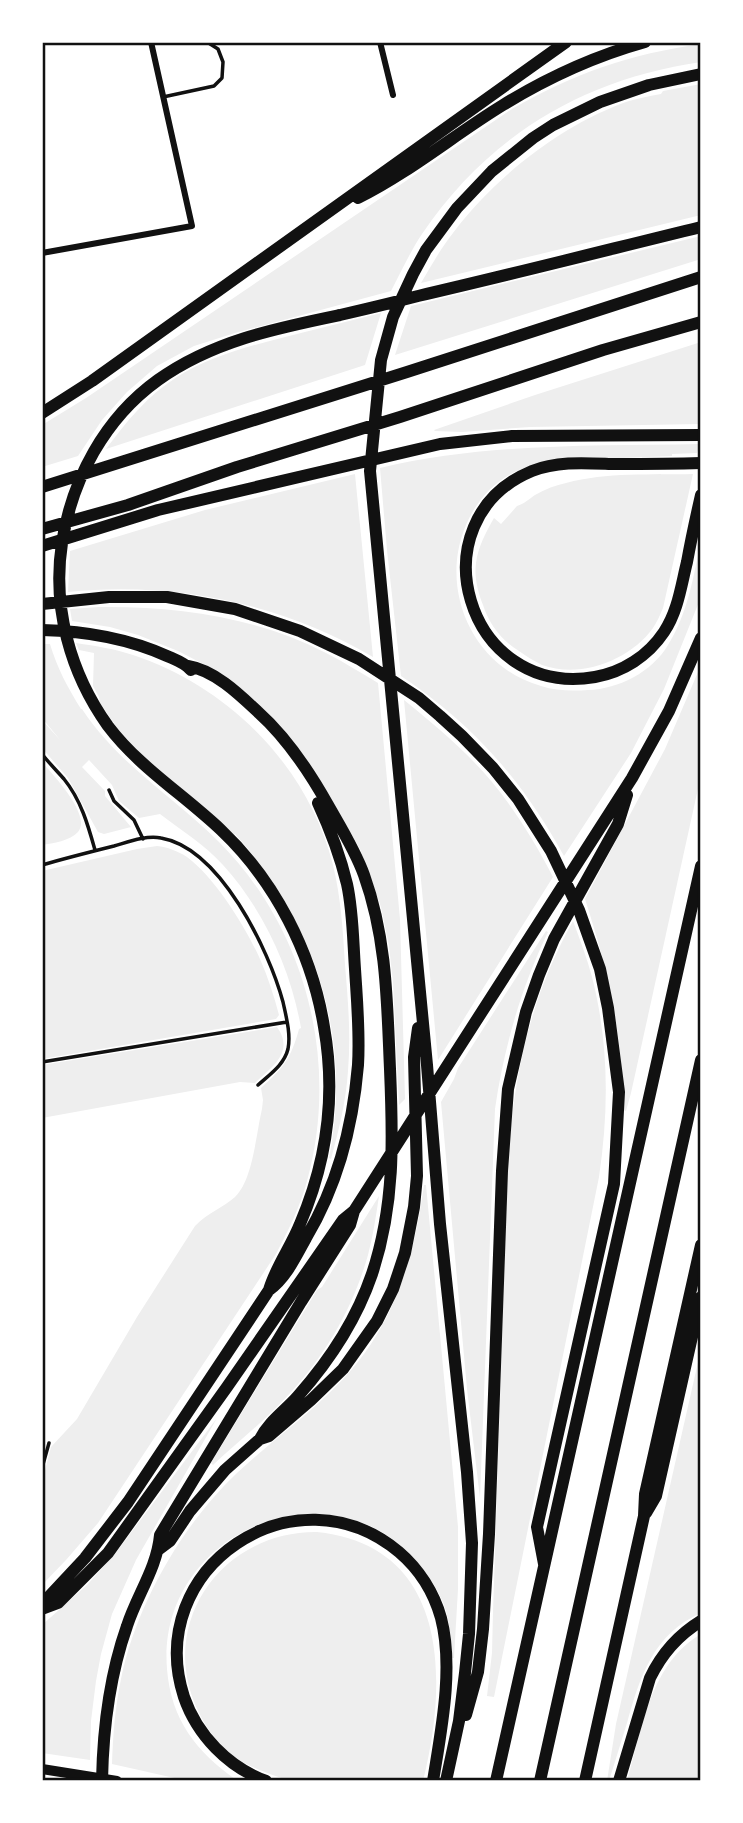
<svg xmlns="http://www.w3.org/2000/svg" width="743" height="1823" font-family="'Playfair Display',serif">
  <rect width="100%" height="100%" fill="#fff"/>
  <path fill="#eee" d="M701,44V62C584,79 489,135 422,234C410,252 401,272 391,291L235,333L194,346L157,366L127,392L102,420L78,456L42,467V425L86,398L512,109C575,73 630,54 701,44Z
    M701,84V215L421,283C431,266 441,248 453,233C495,177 562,124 629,101C639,98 650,96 661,94L663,91Z
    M701,236V259L395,355L411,306Z
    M381,313L365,365L106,449C126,422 148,395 177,377C212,355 253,345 293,335C322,328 352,320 381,313Z
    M701,342V424L530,427L462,432L435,431L434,430L535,395Z
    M700,444L697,453L672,454V456C647,457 622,458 597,459C571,460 544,459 519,470C493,481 474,503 464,530C440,594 475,668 541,686C556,691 573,691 588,690C619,689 652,672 668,645C688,613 694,575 701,539V597L664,689L631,753L564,856C522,780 474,725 401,676L387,550L380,468C485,443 593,446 700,444Z
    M355,474L373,657C281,603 173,581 68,592L70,551L205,510Z
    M693,474L663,608C660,615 657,622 653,628C630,660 581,679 542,665C534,661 526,656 519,651C502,641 489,624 483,605C478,592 474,577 476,563C478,547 486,532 494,518L501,524L517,506C524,504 529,499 535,495C545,489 556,485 566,483C607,472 651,475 693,474Z
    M99,607C177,606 256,617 326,653C344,662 361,673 378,683L400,919L405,1099L399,1105L393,982L389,946L381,907L360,849L318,777L211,668L178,651L138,635L110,627L72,621L70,609Z
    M76,643C96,646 115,649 133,655C229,687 308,766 333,865C341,898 343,931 345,965C348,1000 351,1035 348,1071C346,1101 339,1130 331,1159L329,1158C353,1039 316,923 235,834L234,835L138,751L118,729L100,703L99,697L93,686L94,653L79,650Z
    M42,644H50C57,668 68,688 81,709H82C120,766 172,795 219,842C306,929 340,1062 307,1181C300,1207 288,1231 276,1254L98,1523L66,1560L42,1585V1482L51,1447L77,1419L137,1317L195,1226C207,1213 223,1208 235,1197C253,1180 256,1134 262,1109L263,1100L261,1088C283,1068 291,1059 299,1029L301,1028C291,969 263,909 223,865C205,845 181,830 160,814L139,818L119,801L112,785L89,760L82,767L105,791V796L131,827L104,834L98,832L68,778L42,748V720L61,741L42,718Z
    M701,665V775L631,1093L626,1111L623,1110C623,1035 608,970 585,899L665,749Z
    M404,700C435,725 466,751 492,782C516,811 536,844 553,877L438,1060Z
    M42,762C53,775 92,815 78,832C70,841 53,843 42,845Z
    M157,846C167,847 178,851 187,857C216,879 245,926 260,959C268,977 274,996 279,1015L276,1019L270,1020L42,1059V871L137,849Z
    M573,921C580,940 587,958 592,977C609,1043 609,1110 599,1177L494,1697L487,1696L492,1653L493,1612L508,1160C514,1074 530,998 573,921Z
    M546,931L548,932C521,988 504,1047 495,1109L480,1498L467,1389L441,1102L454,1079L458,1068Z
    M277,1027C295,1052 272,1067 255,1083L240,1082L42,1118V1065Z
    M424,1185H426L458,1527V1589L454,1658H452C451,1640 450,1622 444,1605C438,1590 430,1577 419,1564C331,1458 156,1533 167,1669C171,1720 197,1753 238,1781H188L112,1764C113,1735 115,1708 121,1679C136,1605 182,1525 237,1473C282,1431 336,1397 371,1344C403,1295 416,1242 424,1185Z
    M379,1196C376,1216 373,1236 368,1255C354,1305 327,1353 292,1391C268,1418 240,1440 213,1465L211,1463L317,1290L322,1287Z
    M701,1349V1613C653,1634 640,1677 627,1723C621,1742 615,1762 609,1781H607L616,1724Z
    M217,1418L136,1560L112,1614L101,1654L96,1681L91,1721L90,1760L42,1753V1625L87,1585L115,1554Z
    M317,1532C450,1546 448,1681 423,1781C393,1781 363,1781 333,1781C321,1781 307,1783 295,1781C282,1779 267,1773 255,1768C230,1758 211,1737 199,1713C155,1625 221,1531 317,1532Z
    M701,1634V1781H627C642,1729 650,1664 701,1634Z"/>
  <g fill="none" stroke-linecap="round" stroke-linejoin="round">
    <path stroke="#d9d9d9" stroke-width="4.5" d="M42,1434V1439"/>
    <path stroke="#111" stroke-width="3.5" d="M163,97L214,86L222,78L223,62L218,49L207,42
      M42,754C49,763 57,771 64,779C81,800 88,825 95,850
      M109,790L114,801L134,820L143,839
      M42,865C66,858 90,852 114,846C128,842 146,835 161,838C220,848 269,950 283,1002C286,1016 291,1034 288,1049C284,1065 270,1074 258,1085
      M42,1062L287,1022
      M42,1468L49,1443"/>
    <path stroke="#111" stroke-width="6" d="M380,42L393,95
      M42,253L192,226L151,42"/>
    <path stroke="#111" stroke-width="10" d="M42,1769L117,1781"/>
    <path stroke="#111" stroke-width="12" d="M358,198C410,172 454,135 503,105C547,78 595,56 645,42
      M42,413L92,381L566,42
      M701,463C671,464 641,464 611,464C585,463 557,461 532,471C414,520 466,699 595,677C623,672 648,656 664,632C678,611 681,586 687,562C691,540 696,517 701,495
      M42,487L407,372L701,277
      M42,529L128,505L237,467L400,417L603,350L701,322
      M42,546L158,510L440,444L512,436L701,435
      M42,604L109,597H167L235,609L300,631L359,659L419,698L440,716L462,736L493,768L518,799L551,851L579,910L600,969L608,1008L619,1092L614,1184L537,1527L544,1564
      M42,630C86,631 127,638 167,656C176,660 185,663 191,670
      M188,666C214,670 239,694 258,712C287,738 309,771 328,805C341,828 355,850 364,875C387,939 387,1002 390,1069C393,1140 395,1205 372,1274C357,1318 329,1361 298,1396C286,1410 269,1421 260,1439
      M269,1290C286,1278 296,1256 306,1238C337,1186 353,1125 358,1065C360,1033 357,1001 355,969C353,941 353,911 347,884C340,855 330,829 318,803
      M646,1513L656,1496L701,1297
      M158,1550L170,1541L190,1511L225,1470L260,1439L269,1436L311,1400L343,1369L377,1321L393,1289L405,1253L414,1207L417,1176L414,1057L418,1028
      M42,1604L85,1558L128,1502L269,1290C276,1266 291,1247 300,1224C327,1161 336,1094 324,1027C312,953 275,881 221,830C183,794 139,767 108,726C70,673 52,607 62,543C72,479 105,418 158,380C212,341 277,328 340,315C366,309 392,303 418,296C513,274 607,250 701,227
      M42,1609L58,1603L108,1553L227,1387L343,1220L354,1211
      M466,1715L478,1672L483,1629L489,1534L502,1171L508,1089L526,1012L539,975L554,939L618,824L627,795
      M102,1781C103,1727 109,1677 127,1626C137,1595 157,1568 160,1535L301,1302L350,1225L354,1211L632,778L669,711L701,638
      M266,1781C228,1767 197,1735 184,1697C142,1568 295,1465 399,1552C419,1569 434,1593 441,1618C454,1668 441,1731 433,1781
      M446,1781L459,1721L465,1673L469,1634L472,1543L467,1472L440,1224L427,1065L370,471L381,360L393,317L413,274L426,250L457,208L492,171L533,138L553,125L600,102L649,85L701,74
      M496,1781L701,866
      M540,1781L701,1060
      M585,1781L644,1516L645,1494L701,1245
      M619,1781L650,1678C662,1653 678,1635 701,1621"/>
  </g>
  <rect width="743" height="1823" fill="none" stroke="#ffffff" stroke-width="88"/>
  <rect x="44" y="44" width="655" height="1735" fill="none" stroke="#111" stroke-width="2.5"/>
</svg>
